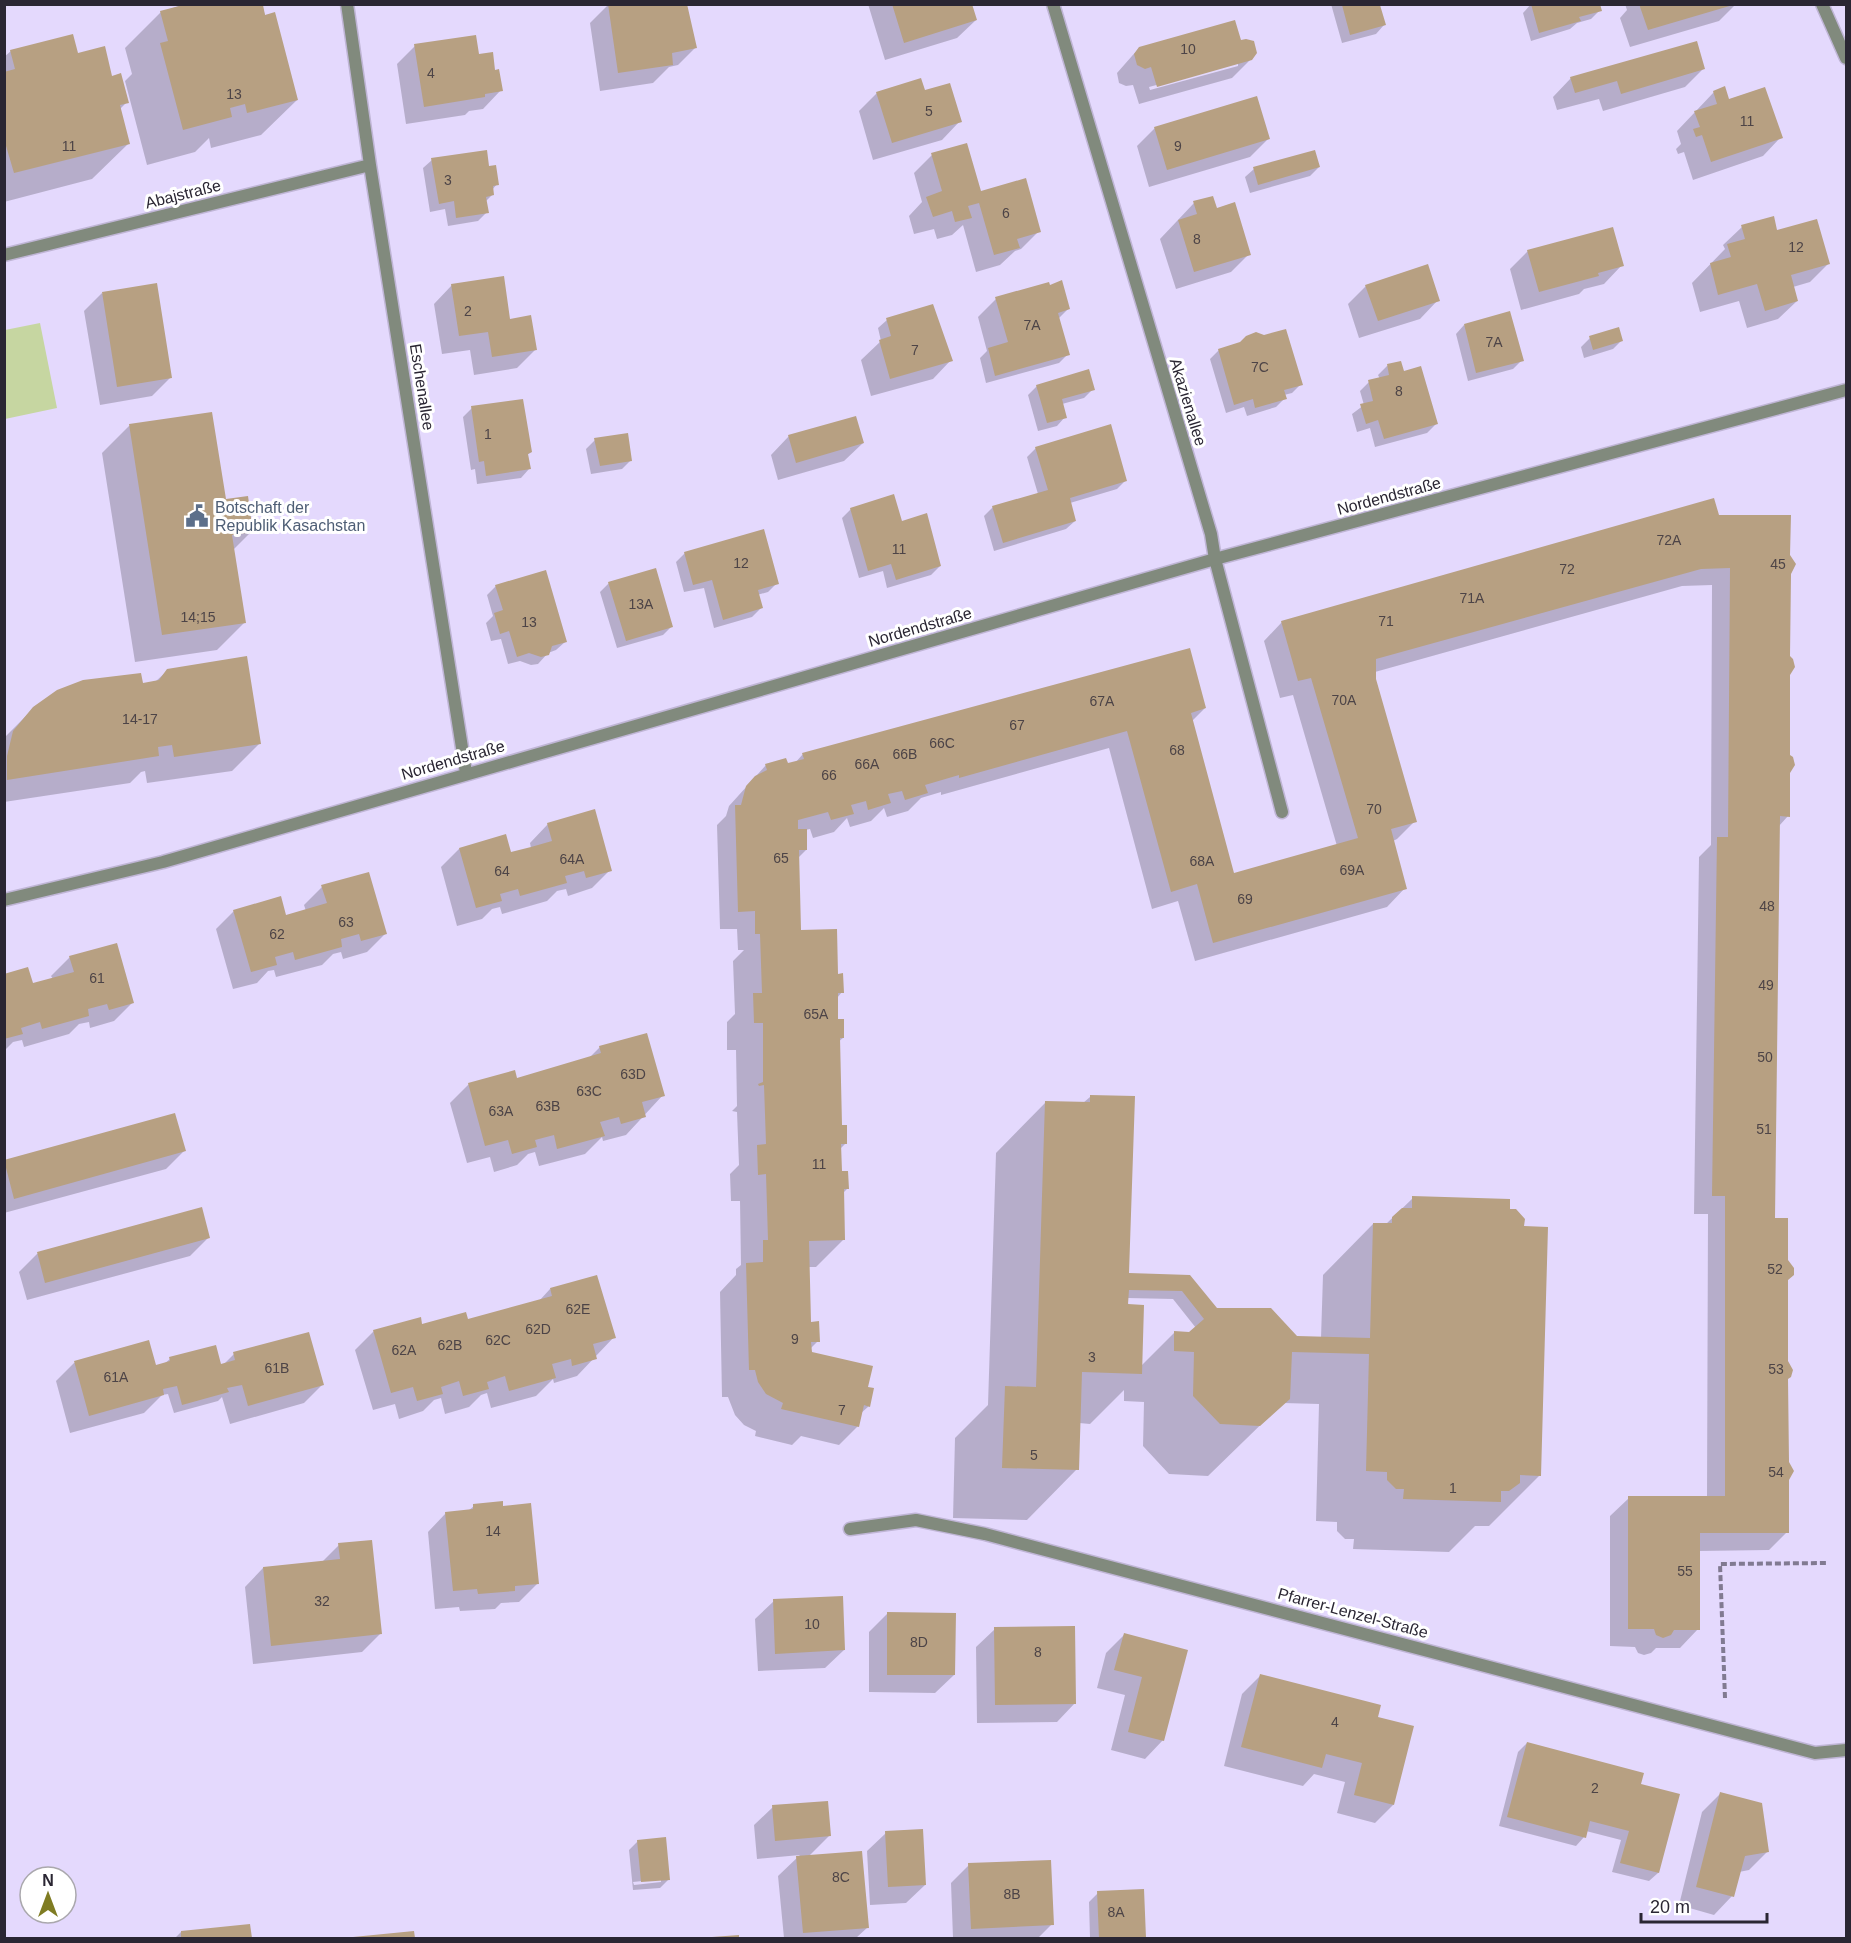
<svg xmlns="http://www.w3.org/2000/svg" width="1851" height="1943" font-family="Helvetica,sans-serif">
  <rect width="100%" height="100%" fill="#e4d9fd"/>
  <path fill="#c6d6a1" d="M40,323L57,408L5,419V330Z"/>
  <path fill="#0003" fill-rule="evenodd" d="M185,4H261L297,100L261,135L211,148L209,138L195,152L147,165L125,81L132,74L125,48L161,12Z
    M868,4H971L976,20L957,38L885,60Z
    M1331,4H1379L1384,25L1376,34L1342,43Z
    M1531,4L1600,10L1591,19L1577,23L1570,29L1531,41L1523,13Z
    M1625,4H1736L1719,21L1630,47L1620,18L1627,10Z
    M608,5L696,47L678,65L669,67L653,83L600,91L590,23Z
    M1240,42L1251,59L1232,78L1139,104L1133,85L1126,86L1119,83L1117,73L1139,48ZM1238,63V66L1150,90L1149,87Z
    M415,46L478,56L494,72L501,90L483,109L469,111L465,115L406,124L397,64Z
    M11,51L77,54L111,77L127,102L119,110L128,144L92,179L4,202V57Z
    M1703,69L1685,87L1603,111L1599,99L1557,110L1553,97L1571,78Z
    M924,92L960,121L942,140L873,160L859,111L877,93Z
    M1714,92L1781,137L1763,156L1693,180L1684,152L1678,154L1676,149L1681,144L1677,131Z
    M1155,128L1268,139L1250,157L1149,187L1137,146Z
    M932,155L980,193L1039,231L1021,249L1015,251L1000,265L976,272L963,225L952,235L937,239L934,229L914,234L909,216L922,202L914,173Z
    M432,160L488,168L497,184L492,190V195L486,201L487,212L478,221L448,226L445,209L430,212L423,168Z
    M1319,167L1310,176L1250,193L1245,177L1254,169Z
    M1194,203L1216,210L1249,254L1231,272L1176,289L1160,239Z
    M1742,227L1776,232L1829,263L1810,282L1793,287L1797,301L1778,319L1747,328L1739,301L1700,312L1692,283L1725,249L1723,245Z
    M1528,251L1622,265L1604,284L1584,289L1579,294L1521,310L1510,269Z
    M452,285L509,321L535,350L517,368L474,375L470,350L442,354L434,304Z
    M1366,286L1438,300L1420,319L1359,338L1348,304Z
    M102,293L170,378L152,396L100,405L84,311Z
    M996,299L1068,309L1058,319L1068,354L1059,363L986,383L980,358L987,351L978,317Z
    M887,320L951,360L933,379L871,396L861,360L881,341L878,328Z
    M1464,325L1522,360L1513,369L1468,381L1456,334Z
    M1590,338L1622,340L1613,349L1584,358L1581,347Z
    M1219,350L1301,384L1292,393L1284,395L1285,398L1276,407L1247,416L1244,407L1226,413L1210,359Z
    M1400,363L1403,372L1436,424L1427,433L1375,447L1370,428L1357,432L1352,414L1364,405L1360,391L1369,382L1380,379L1378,375L1387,366Z
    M1037,386L1093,389L1084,398L1062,404L1065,417L1057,426L1038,431L1028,395Z
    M472,408L531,452L527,455L529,469L521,478L477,484L475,469L471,470L463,417Z
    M211,414L225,501L251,532L233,550L244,623L217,650L135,662L102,453L129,426Z
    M789,436L863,443L844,461L778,480L771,455Z
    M595,440L631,460L622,469L591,474L586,449Z
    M1036,448L1125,481L1117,489L1070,503L1075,521L1066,529L994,551L984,516L993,507L1038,494L1027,457Z
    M851,509L901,523L940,566L931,575L887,588L883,571L859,578L842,518Z
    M1718,516L1789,574L1788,816L1779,826L1773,1220L1787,1280V1532L1769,1550L1698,1551V1629L1680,1648H1656L1651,1653L1644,1655L1638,1653L1635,1647L1610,1646V1516L1629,1498H1707L1708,1214H1694L1699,857L1711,845L1712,585L1682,586L1375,672V679L1415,821L1397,839L1393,841L1405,888L1387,907L1195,961L1178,901L1152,909L1109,748L941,795V792L921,798L908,811L887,817L884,808L871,821L850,827L847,818L834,832L813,838L810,829L805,830L806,850L798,858L800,932L837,976L842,992L837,998V1020L843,1038L838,1042L840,1127L846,1143L840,1149L841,1172L847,1189L842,1194L843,1240L816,1267H808L809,1323L818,1341L810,1349V1353L866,1388L869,1406L860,1414L858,1426L839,1445L801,1436L792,1445L755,1436L756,1431L744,1425L735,1415L728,1397H722L720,1292L736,1275V1269L741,1265L740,1201H731L730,1174L739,1165L737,1112L732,1111L737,1106L736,1050H727V1022L735,1014L733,961L744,950H738L737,929H720L717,825L726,816L729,806L766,765L795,763L803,754L1205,708L1192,721L1233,875L1337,846L1293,695L1280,698L1264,641L1282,622Z
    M685,553L777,583L768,592L757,595L761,608L752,617L714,628L704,588L684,592L676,562Z
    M609,583L672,626L663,635L617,648L600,592Z
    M496,586L565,642L556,650L548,653L538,664L531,665L520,661L508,664L501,639L491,641L486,623L493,616L487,595Z
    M168,670L259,744L232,771L147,783L145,771L141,772L130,783L4,802V738L34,708L155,682Z
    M548,824L610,870L592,888L568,896L566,889L557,891L547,901L502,914L500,907L492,909L482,919L457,926L441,867L459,849L510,854L531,848L530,843Z
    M322,887L385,934L367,952L343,959L341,952L333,954L322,965L276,977L274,970L268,971L257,983L233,989L216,929L234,911L285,916L306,911L304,905Z
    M70,957L132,1003L114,1021L90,1028L89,1022L79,1024L69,1034L24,1047L22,1040L13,1042L4,1051V975L32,985L53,979L51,976Z
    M600,1047L663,1095L626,1135L603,1141L602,1137L585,1154L539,1166L535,1152L528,1154L517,1165L494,1172L490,1157L467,1163L450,1103L469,1084L516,1079L589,1058Z
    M1090,1097L1127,1277L1189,1276L1216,1309L1296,1338H1321L1323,1275L1373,1224H1386L1413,1198L1540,1475L1489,1526H1475L1449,1552L1353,1549L1354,1539H1345L1337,1531V1522L1316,1521L1319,1404L1283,1403L1208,1476L1169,1474L1143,1446L1144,1402L1124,1401V1390L1090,1424L1079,1423L1077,1469L1027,1520L953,1518L955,1438L988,1405L996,1153L1046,1102L1083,1103ZM1127,1298L1173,1299L1196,1328L1190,1334L1174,1333L1141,1366Z
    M184,1151L166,1169L4,1213V1161Z
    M201,1209L209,1237L190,1256L27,1300L19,1272L37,1254Z
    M550,1289L614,1337L577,1376L554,1383L553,1379L536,1396L491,1408L487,1393L481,1395L469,1407L445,1414L441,1398L434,1400L423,1411L399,1419L395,1404L373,1410L355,1350L374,1331L467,1321L539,1301Z
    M148,1342L155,1367L164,1364L170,1359L222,1366L234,1354L322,1385L304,1403L230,1424L222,1397L218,1401L174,1413L168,1394L162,1395L144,1413L70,1433L56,1381L74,1363Z
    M474,1506L538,1583L519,1602L501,1603L495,1609L460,1611L459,1607L435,1609L428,1532L446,1513L468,1511Z
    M339,1545L380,1634L362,1652L253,1664L245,1587L263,1568L322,1562Z
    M774,1601L844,1650L825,1668L758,1671L755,1619Z
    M888,1613L954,1675L935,1693L869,1692V1632Z
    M995,1629L1075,1703L1057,1722L977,1723L976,1647Z
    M1124,1635L1186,1651L1163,1740L1145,1759L1111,1750L1125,1695L1097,1688L1106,1653Z
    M1260,1676L1376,1718L1393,1805L1375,1823L1337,1813L1345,1782L1314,1774L1303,1786L1224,1766L1242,1694Z
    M1527,1743L1639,1785L1658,1873L1649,1881L1612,1872L1621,1840L1586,1831L1584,1837L1576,1846L1499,1826L1518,1752Z
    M1720,1794L1767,1852L1749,1870L1739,1872L1732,1896L1714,1915L1679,1905L1702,1812Z
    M773,1807L829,1836L808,1857L868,1927L856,1938H784L778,1876L800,1855L757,1859L754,1825Z
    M886,1833L925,1885L906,1903L870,1905L867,1851Z
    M638,1841L669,1879L660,1888L633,1890L629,1850ZM661,1879V1882L634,1885L633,1882Z
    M969,1865L1052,1924L1038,1938H953L951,1883Z
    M1142,1891L1144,1938H1090L1089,1902L1098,1893Z
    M249,1926L250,1938H175L181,1932Z
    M413,1933V1938H352Z"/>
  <path fill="#b7a082" d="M608,4H687L697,48L672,53L673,65L618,73Z
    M892,4H972L977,20L904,43Z
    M1531,4H1600L1602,11L1579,17L1581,21L1539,33Z
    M1639,4H1733V5L1648,30Z
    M183,5H263L265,15L275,12L298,100L247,113L245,104L230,108L232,117L183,130L160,43L168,41L160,11Z
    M1342,5H1380L1386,25L1350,35Z
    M1235,20L1241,40L1246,39L1254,41L1257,53L1252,60L1157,87L1151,67L1145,69L1137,65L1134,54L1139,47Z
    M73,34L78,53L105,46L112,76L121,73L129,103L120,105L130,144L14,173L4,139V72L15,69L10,50Z
    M476,35L479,54L493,52L495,70L499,69L503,91L485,94V97L424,107L414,44Z
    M1697,41L1705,69L1621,94L1617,81L1575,93L1570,77Z
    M921,78L925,90L950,83L962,122L892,143L876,92Z
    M1725,86L1729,99L1765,87L1783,138L1711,162L1702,135L1696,137L1693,129L1700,127L1694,111L1717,104L1713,91Z
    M1257,96L1270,139L1167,170L1154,127Z
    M967,143L981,191L1026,178L1041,232L1017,239L1020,248L994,255L979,203L968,206L972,218L955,222L952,211L933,217L926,197L942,191L931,153Z
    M487,150L489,166L496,165L499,185L493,186L494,195L486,197L489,213L456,218L454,201L439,204L431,158Z
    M1315,150L1320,167L1258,185L1253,167Z
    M1213,196L1217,208L1235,202L1251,255L1194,272L1178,220L1197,214L1193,201Z
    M1774,216L1777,230L1817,219L1830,264L1791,275L1798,301L1765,311L1757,284L1718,295L1710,263L1731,257L1727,244L1745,239L1741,225Z
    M1613,227L1624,266L1598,273L1599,276L1539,292L1527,250Z
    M1428,264L1440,301L1378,321L1365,285Z
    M504,276L510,319L531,315L537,350L492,357L488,332L459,336L451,284Z
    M1062,280L1070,309L1058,313L1070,355L995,376L988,348L1008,342L995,297L1049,282L1050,285Z
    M157,283L172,378L117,387L102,292Z
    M933,304L953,361L890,379L879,340L891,336L886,318Z
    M1510,311L1524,361L1476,373L1464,324Z
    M1619,327L1623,341L1593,350L1589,336Z
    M1286,329L1303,385L1284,390L1287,399L1255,408L1253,399L1234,405L1218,349L1240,342L1246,336L1256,332L1264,335Z
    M1401,361L1404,371L1421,366L1438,424L1384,439L1378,420L1366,424L1360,404L1373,401L1368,380L1389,375L1387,364Z
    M1089,369L1095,390L1062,399L1067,418L1047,423L1036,385Z
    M523,399L532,452L528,454L531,469L486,476L484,461L479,462L471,406Z
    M212,412L226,499L248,496L253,532L232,535L246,623L162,635L129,424Z
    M856,416L864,443L796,463L788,435Z
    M1111,424L1127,481L1070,498L1076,521L1003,543L992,506L1048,490L1035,447Z
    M628,433L632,461L600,466L594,438Z
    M894,494L902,521L927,513L941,566L896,580L891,564L868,571L850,508Z
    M1714,498L1719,515H1791L1790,555L1796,564L1791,574L1790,656L1793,659L1795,667L1790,675V755L1793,757L1795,765L1790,773V817L1780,816L1775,1218H1788V1260L1794,1268V1275L1788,1280V1361L1793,1370L1791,1377L1788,1379L1789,1462L1794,1471L1789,1480V1533H1700V1630H1674L1671,1635L1663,1638L1656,1635L1654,1629H1628V1496H1725V1196H1712L1717,837H1728L1730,568L1701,569L1376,659V679L1417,822L1391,829L1407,889L1213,943L1197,884L1171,892L1127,731L959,778V775L925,785L928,793L905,800L902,791L888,794L891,803L868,810L866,801L851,805L854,814L831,820L828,812L798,820V829H807V850H799L801,930L837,929L838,974L843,973L844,993H838V1019H844V1038H840L842,1125H847V1144H841L842,1171H848L849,1189H844L845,1240L809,1241L811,1322L819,1321L820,1342H811L812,1352L873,1366L868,1387L874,1388L870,1407L864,1405L859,1427L781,1409L783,1403L766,1394L758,1382L755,1370H749L746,1263L763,1262V1240H768L766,1174L758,1175L757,1145L766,1144L764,1085L759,1086L758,1084L763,1082V1023H754L753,993H762L760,934H755V911L738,912L735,805H741L746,786L755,776L767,770L765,764L786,758L788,763L804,759L802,753L1190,648L1206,708L1191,713L1234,873L1358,838L1311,678L1298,681L1281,621Z
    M764,529L779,584L758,590L763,608L723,620L712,580L693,585L684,552Z
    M656,568L673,627L626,641L608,582Z
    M546,570L567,642L552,646L549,655L541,657L529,653L517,657L509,631L500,634L494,613L503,610L495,585Z
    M247,656L261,744L174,757L172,745L158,747L159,756L7,780V756L13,731L33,707L57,690L83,680L141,673L143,683L159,680L167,669Z
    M595,809L612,871L586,878L584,871L565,876L567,883L520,896L518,889L500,894L502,901L476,908L459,848L506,834L511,852L531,847L552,841L547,823Z
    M369,872L387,934L361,941L359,934L341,939L342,947L295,960L293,952L275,957L277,965L251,972L233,910L281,896L286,915L327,903L321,885Z
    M117,943L134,1003L109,1010L107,1004L88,1009L89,1016L42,1029L40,1022L21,1028L23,1034L4,1039V974L28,967L33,983L74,972L69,956Z
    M647,1033L665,1096L642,1102L646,1117L621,1124L619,1117L600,1122L605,1136L557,1149L554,1135L535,1140L537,1147L512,1154L508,1140L485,1146L468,1083L515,1070L517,1078L601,1053L599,1046Z
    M1090,1095L1135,1096L1129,1273L1190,1275L1217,1308H1271L1297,1336L1370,1338L1373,1223H1392V1217L1402,1208H1412V1196L1510,1199V1209H1516L1525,1219L1524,1226L1548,1227L1541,1476L1520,1475V1483L1509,1491H1501V1502L1403,1499L1404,1489H1396L1387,1480V1472L1366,1471L1369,1354L1292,1352L1290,1399L1260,1426L1220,1424L1193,1396L1194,1352L1174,1351V1331L1189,1332L1204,1319L1182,1291L1129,1290L1128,1304L1144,1305L1142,1374L1082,1372L1079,1470L1002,1468L1005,1386L1036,1387L1045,1101L1090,1102Z
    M175,1113L186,1151L14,1199L4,1160Z
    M202,1207L210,1238L45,1283L37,1252Z
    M597,1275L616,1338L593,1344L597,1359L572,1366L571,1359L552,1364L556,1378L509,1391L505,1376L487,1382L489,1389L463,1396L459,1381L441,1387L443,1394L417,1401L413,1387L391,1393L373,1330L421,1317L422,1324L466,1312L468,1319L552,1296L550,1288Z
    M309,1332L324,1385L248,1406L242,1385L227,1388L229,1392L182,1405L177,1386L163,1389L164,1395L89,1416L74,1361L149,1340L156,1365L170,1361L169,1357L216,1345L221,1364L235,1360L233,1352Z
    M503,1501V1506L531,1503L539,1584L515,1586V1591L478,1594L477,1589L453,1591L445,1512L473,1509V1504Z
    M372,1540L382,1634L271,1646L263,1567L340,1559L338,1543Z
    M843,1596L845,1650L775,1654L773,1599Z
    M887,1612L956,1613L955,1675H887Z
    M1075,1626L1076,1704L995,1705L994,1627Z
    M1124,1633L1188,1650L1164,1741L1128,1732L1142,1677L1114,1670Z
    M1260,1674L1381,1705L1378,1717L1414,1726L1394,1805L1354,1795L1362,1763L1326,1754L1322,1768L1241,1747Z
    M1527,1742L1644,1773L1641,1784L1680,1794L1659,1873L1620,1863L1629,1831L1590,1821L1586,1838L1507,1817Z
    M1720,1792L1762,1803L1769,1852L1745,1856L1734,1897L1696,1887Z
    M828,1801L831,1836L775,1841L772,1805Z
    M923,1829L926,1885L888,1887L885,1831Z
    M666,1837L670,1880L641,1882L637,1840Z
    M862,1851L869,1928L803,1933L796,1856Z
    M1051,1860L1054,1925L971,1929L968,1863Z
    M1144,1889L1146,1938H1099L1097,1891Z
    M250,1924L252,1938H181V1931Z
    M414,1931L415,1938H354L353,1937Z
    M739,1935V1938H712V1937Z"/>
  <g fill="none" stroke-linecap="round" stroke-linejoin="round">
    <g stroke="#bfb5d5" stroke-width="15">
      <path id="lane" d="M1215,559L1282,812"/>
    </g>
    <g stroke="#bfb5d5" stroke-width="15">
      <path id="street" d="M347,4L370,165L466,773
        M1053,4L1211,534L1215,559
        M1822,4L1846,58
        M4,255L370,165
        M4,900L163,862L1215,559L1846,390
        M850,1529L916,1520L985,1534L1815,1753L1846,1750"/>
    </g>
    <path stroke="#817a91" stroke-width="4" stroke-dasharray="6 3" stroke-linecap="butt" d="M1725,1698L1720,1564L1826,1563"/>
    <use href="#lane" stroke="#818a7d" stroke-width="12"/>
    <use href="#street" stroke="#818a7d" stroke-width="12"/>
  </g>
  <defs>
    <g id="civic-bare" transform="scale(1.8)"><path d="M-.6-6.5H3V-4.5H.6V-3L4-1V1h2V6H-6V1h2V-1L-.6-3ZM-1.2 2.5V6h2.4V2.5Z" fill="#5c6f8a" stroke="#fff" stroke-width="2.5" paint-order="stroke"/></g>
  </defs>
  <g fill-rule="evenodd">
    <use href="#civic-bare" x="197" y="516"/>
  </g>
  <g text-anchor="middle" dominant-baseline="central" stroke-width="6" stroke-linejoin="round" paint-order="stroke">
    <g font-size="14" fill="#4d4447">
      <text x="1188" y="49">10</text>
      <text x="431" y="73">4</text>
      <text x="234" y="94">13</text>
      <text x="929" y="111">5</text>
      <text x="1747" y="121">11</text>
      <text x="69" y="146">11</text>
      <text x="1178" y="146">9</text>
      <text x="448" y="180">3</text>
      <text x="1006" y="213">6</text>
      <text x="1197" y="239">8</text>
      <text x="1796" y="247">12</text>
      <text x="468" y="311">2</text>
      <text x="1032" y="325">7A</text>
      <text x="1494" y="342">7A</text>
      <text x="915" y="350">7</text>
      <text x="1260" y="367">7C</text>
      <text x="1399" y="391">8</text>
      <text x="488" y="434">1</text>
      <text x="1669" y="540">72A</text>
      <text x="899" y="549">11</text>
      <text x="741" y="563">12</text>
      <text x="1778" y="564">45</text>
      <text x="1567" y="569">72</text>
      <text x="1472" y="598">71A</text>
      <text x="641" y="604">13A</text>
      <text x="198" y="617">14;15</text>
      <text x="1386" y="621">71</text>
      <text x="529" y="622">13</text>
      <text x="1344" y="700">70A</text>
      <text x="1102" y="701">67A</text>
      <text x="140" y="719">14-17</text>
      <text x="1017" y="725">67</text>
      <text x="942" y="743">66C</text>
      <text x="1177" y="750">68</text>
      <text x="905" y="754">66B</text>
      <text x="867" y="764">66A</text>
      <text x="829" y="775">66</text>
      <text x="1374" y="809">70</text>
      <text x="781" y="858">65</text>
      <text x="572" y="859">64A</text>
      <text x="1202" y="861">68A</text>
      <text x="1352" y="870">69A</text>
      <text x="502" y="871">64</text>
      <text x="1245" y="899">69</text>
      <text x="1767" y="906">48</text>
      <text x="346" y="922">63</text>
      <text x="277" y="934">62</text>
      <text x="97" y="978">61</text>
      <text x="1766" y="985">49</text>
      <text x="816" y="1014">65A</text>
      <text x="1765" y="1057">50</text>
      <text x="633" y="1074">63D</text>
      <text x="589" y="1091">63C</text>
      <text x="548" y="1106">63B</text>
      <text x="501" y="1111">63A</text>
      <text x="1764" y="1129">51</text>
      <text x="819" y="1164">11</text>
      <text x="1775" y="1269">52</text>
      <text x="578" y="1309">62E</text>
      <text x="538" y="1329">62D</text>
      <text x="795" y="1339">9</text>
      <text x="498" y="1340">62C</text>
      <text x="450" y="1345">62B</text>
      <text x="404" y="1350">62A</text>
      <text x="1092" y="1357">3</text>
      <text x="277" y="1368">61B</text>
      <text x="1776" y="1369">53</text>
      <text x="116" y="1377">61A</text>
      <text x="842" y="1410">7</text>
      <text x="1034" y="1455">5</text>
      <text x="1776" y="1472">54</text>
      <text x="1453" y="1488">1</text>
      <text x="493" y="1531">14</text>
      <text x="1685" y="1571">55</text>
      <text x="322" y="1601">32</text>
      <text x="812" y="1624">10</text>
      <text x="919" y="1642">8D</text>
      <text x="1038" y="1652">8</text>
      <text x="1335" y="1722">4</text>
      <text x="1595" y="1788">2</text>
      <text x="841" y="1877">8C</text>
      <text x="1012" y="1894">8B</text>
      <text x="1116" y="1912">8A</text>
    </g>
    <g font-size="16" fill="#2a2633" stroke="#fff">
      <text transform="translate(183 194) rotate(-14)">Abajstraße</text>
      <text transform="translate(422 387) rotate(81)">Eschenallee</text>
      <text transform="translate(1188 402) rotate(73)">Akazienallee</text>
      <text transform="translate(1389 496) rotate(-15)">Nordendstraße</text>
      <text transform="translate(920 627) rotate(-16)">Nordendstraße</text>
      <text transform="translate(453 760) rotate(-16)">Nordendstraße</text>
      <text transform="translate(1353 1613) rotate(15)">Pfarrer-Lenzel-Straße</text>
    </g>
    <g font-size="16" fill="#4e5e75" stroke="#fff" text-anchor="start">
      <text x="215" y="507">Botschaft der<tspan x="215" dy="18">Republik Kasachstan</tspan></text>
    </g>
  </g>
  <rect width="1851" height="1943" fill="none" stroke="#2a2633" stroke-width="12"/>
  <g transform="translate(48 1895)"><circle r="28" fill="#ffffff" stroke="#aaa8ad" stroke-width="1.5"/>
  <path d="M0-4.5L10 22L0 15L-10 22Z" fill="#7f7c23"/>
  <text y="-9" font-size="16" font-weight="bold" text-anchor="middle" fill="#2a2633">N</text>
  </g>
  <path d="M1641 1913v9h126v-9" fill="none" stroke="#2a2633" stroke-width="3"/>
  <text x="1650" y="1913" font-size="18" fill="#2a2633" stroke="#ffffff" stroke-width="4.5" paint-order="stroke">20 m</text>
</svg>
